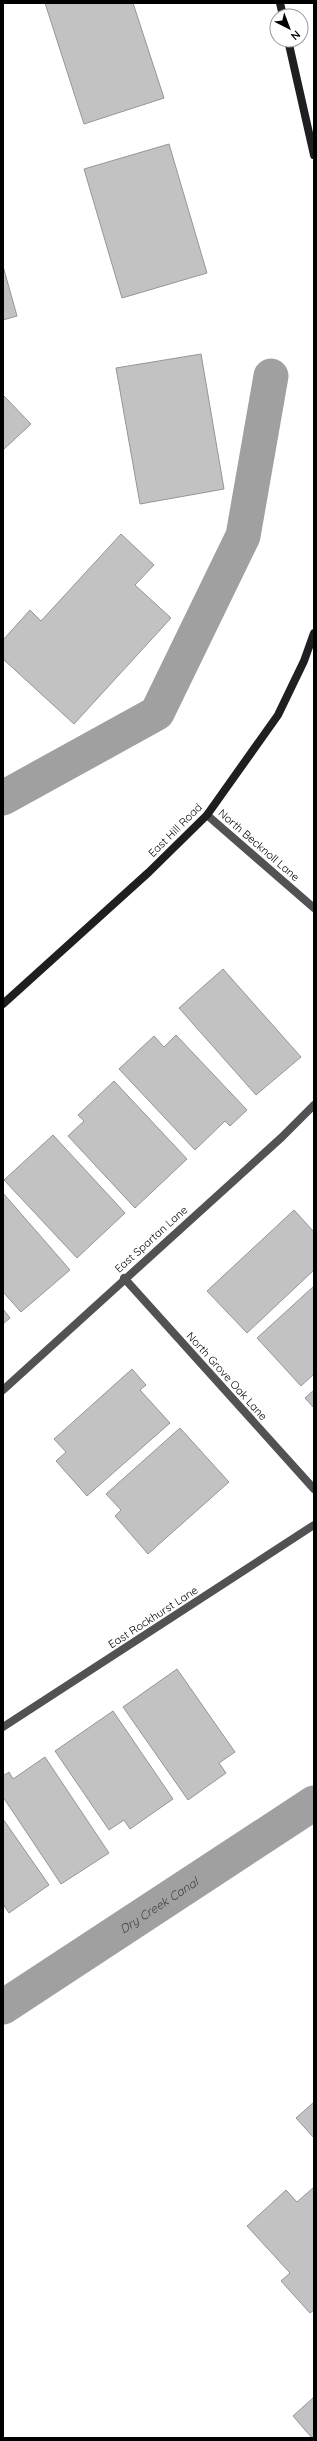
<svg xmlns="http://www.w3.org/2000/svg" width="317" height="2441" font-family="Quicksand,sans-serif">
  <rect width="100%" height="100%" fill="#fff"/>
  <g fill="none" stroke-linecap="round" stroke-linejoin="round">
    <g stroke="#a0a0a0" stroke-width="35">
      <path d="M3,798L157,713L243,536L271,376"/>
      <path id="s1" d="M3,2007L314,1803"/>
    </g>
  </g>
  <path fill="#c2c2c2" stroke="#969696" d="M45,3H133L164,98L84,124Z
    M169,144L207,273L122,298L84,169Z
    M3,266L17,316L3,320Z
    M201,354L224,489L140,504L116,368Z
    M3,395L31,424L3,450Z
    M121,534L154,565L135,585L171,618L74,724L3,659V640L30,610L41,621Z
    M223,969L301,1057L256,1095L179,1008Z
    M176,1035L247,1110L230,1126L225,1121L195,1150L119,1069L154,1036L164,1047Z
    M114,1081L187,1159L135,1208L68,1136L84,1121L78,1115Z
    M53,1135L125,1213L77,1258L4,1180Z
    M3,1193L70,1270L21,1312L3,1292Z
    M294,1210L314,1232V1270L247,1333L207,1291Z
    M314,1286V1374L301,1386L257,1338Z
    M3,1309L10,1318L3,1324Z
    M132,1369L146,1385L140,1390L170,1423L87,1496L56,1461L66,1452L54,1439Z
    M314,1390V1408L305,1398Z
    M180,1428L229,1482L148,1554L115,1516L121,1510L106,1494Z
    M177,1669L235,1752L219,1763L226,1773L188,1800L123,1707Z
    M113,1711L173,1799L130,1829L124,1820L109,1830L55,1751Z
    M45,1757L109,1853L61,1884L3,1797V1776L9,1772L13,1779Z
    M3,1819L49,1885L9,1913L3,1904Z
    M314,2102V2138L296,2118Z
    M314,2187V2310L310,2313L281,2281L290,2273L247,2226L286,2190L297,2202Z
    M314,2397V2437L312,2438L293,2416Z"/>
  <g fill="none" stroke-linecap="round" stroke-linejoin="round">
    <path stroke="#525252" stroke-width="8" d="M207,815L314,908
      M124,1278L314,1489
      M3,1390L282,1137L314,1105
      M3,1727L314,1525"/>
    <path stroke="#1f1f1f" stroke-width="8" d="M280,3L283,16
      M288,40L314,155
      M3,1004L149,872L207,815L278,715L304,661L314,633"/>
  </g>
  <g text-anchor="middle" dominant-baseline="central" stroke-width="3" stroke-linejoin="round" paint-order="stroke">
    <g font-size="11" fill="#000" stroke="#fff">
      <text transform="translate(175 830) rotate(-45)">East Hill Road</text>
      <text transform="translate(259 845) rotate(41)">North Becknoll Lane</text>
      <text transform="translate(151 1239) rotate(-42)">East Spartan Lane</text>
      <text transform="translate(227 1376) rotate(48)">North Grove Oak Lane</text>
      <text transform="translate(153 1617) rotate(-33)">East Rockhurst Lane</text>
    </g>
    <g font-size="12" font-style="italic" fill="#414141" stroke="#fff">
      <text stroke="none"><textPath href="#s1" startOffset="186">Dry Creek Canal</textPath></text>
    </g>
  </g>
  <rect width="317" height="2441" fill="none" stroke="#000000" stroke-width="8"/>
  <g transform="translate(289 28) rotate(138)"><circle r="19" fill="#ffffff" stroke="#999999"/>
  <path d="M0-3L7 15L0 10L-7 15Z" fill="#000000"/>
  <text y="-6" font-size="11" font-weight="bold" text-anchor="middle" fill="#000000">N</text>
  </g>
</svg>
